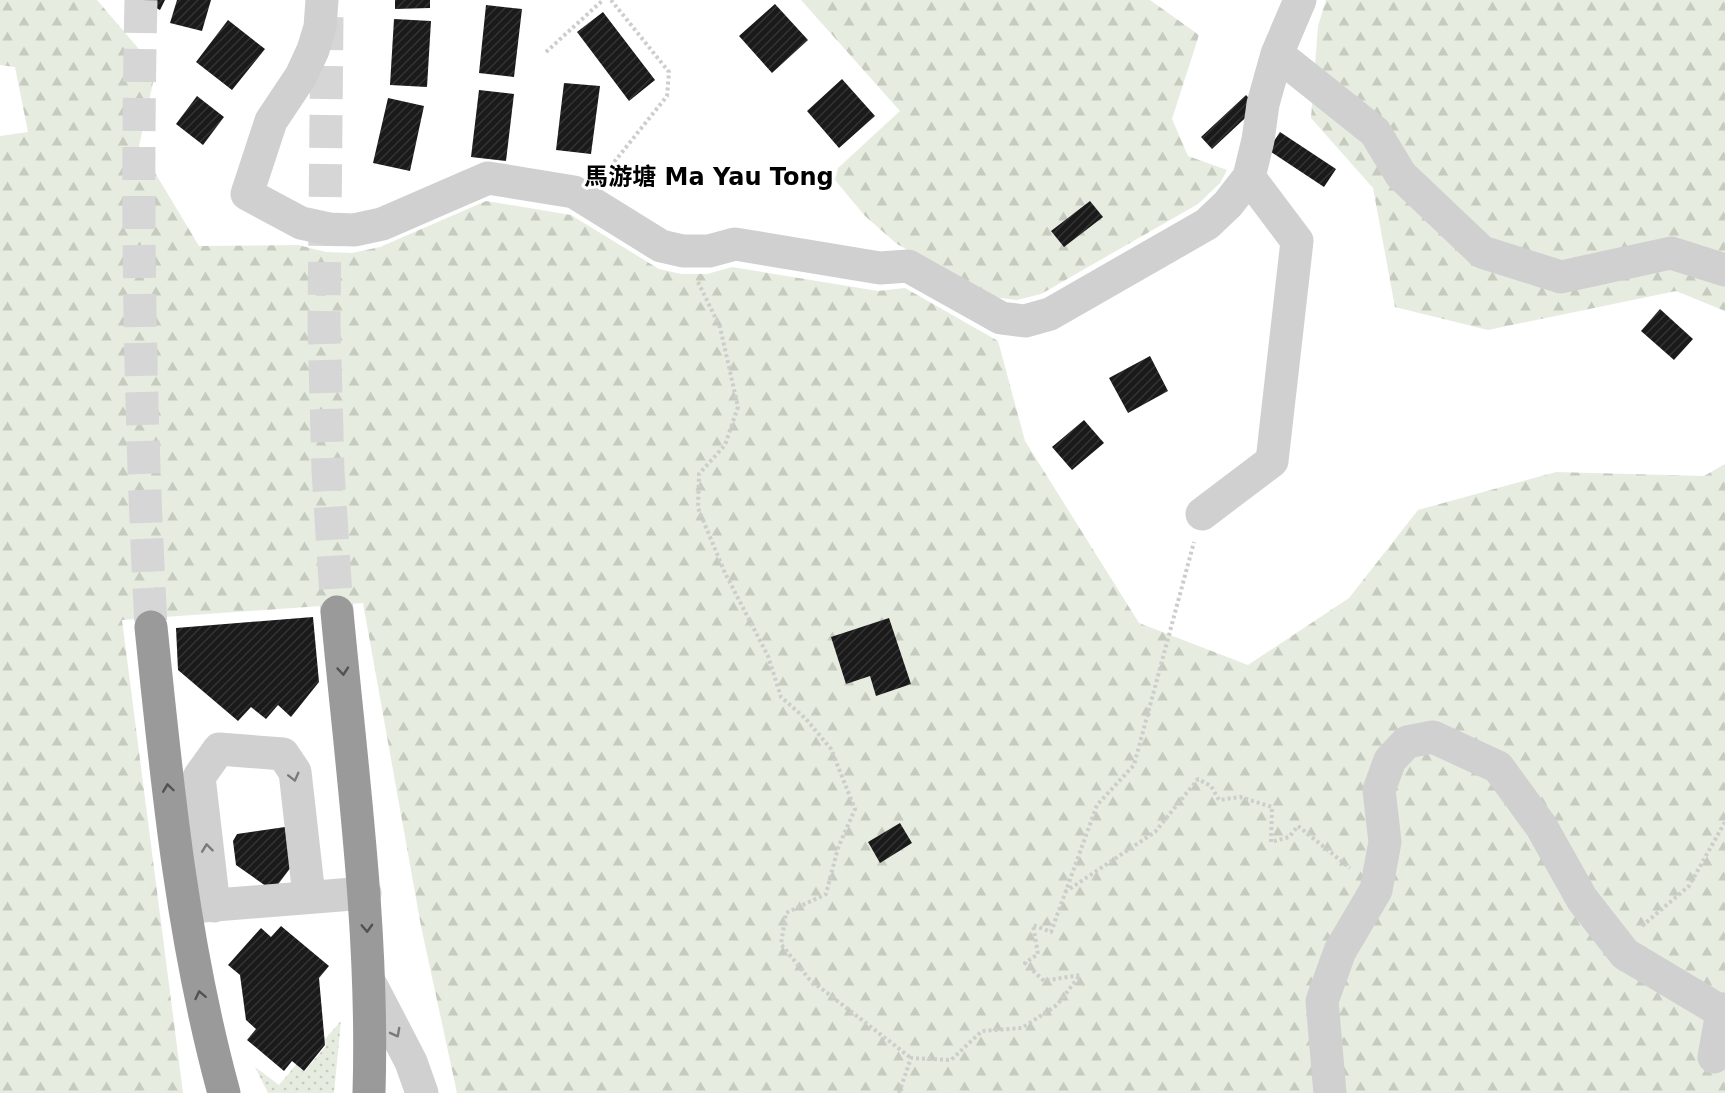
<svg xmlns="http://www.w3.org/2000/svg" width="1725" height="1093" font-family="'DejaVu Sans','Noto Sans TC',sans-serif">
  <defs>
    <pattern id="grass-dots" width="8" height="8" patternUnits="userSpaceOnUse" patternTransform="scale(1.5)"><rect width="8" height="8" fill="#e6ecdf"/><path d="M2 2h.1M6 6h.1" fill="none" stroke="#c6cbc0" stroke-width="1.8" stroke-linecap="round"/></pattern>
    <pattern id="forest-firs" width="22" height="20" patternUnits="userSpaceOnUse" patternTransform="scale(1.5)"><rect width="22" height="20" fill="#e6ecdf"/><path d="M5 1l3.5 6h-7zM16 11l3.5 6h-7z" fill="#c6cbc0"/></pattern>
    <pattern id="building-hatch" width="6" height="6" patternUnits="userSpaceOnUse" patternTransform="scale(1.5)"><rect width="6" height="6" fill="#1a1a1a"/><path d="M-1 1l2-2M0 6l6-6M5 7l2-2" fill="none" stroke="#333"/></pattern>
  </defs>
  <rect width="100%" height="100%" fill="#fff"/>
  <path fill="url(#grass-dots)" d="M341,1021L334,1093H268L255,1067L279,1085L296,1065L304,1072L326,1046L325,1039Z"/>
  <path fill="url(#forest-firs)" d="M0,0H97L156,69L139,146L199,246L298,245L326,252L352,253L380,247L486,201L571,215L659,269L681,274H707L732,267L878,291L905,288L998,341L1025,441L1139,623L1248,665L1349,598L1418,510L1556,472L1704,476L1725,464V1093H457L421,926L363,603L122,620L183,1093H0V136L28,132L15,67L0,65Z
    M801,0H1150L1199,35L1172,119L1188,156L1227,170L1220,183L1198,204L1041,294L1017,300L992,297L897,244L865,216L835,180L838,168L900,111Z
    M1326,0H1725V311L1676,291L1488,330L1395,307L1373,188L1311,118L1318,26Z"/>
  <path fill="url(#building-hatch)" d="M141,0H165L160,10Z
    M177,0H211L202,31L170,23Z
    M395,0H430V8L395,9Z
    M775,4L808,40L772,73L739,36Z
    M486,5L522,9L514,77L479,73Z
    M603,12L655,80L629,101L577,32Z
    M394,19L431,21L427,87L390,85Z
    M228,20L265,49L232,90L196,62Z
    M842,79L875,116L839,148L807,111Z
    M564,83L600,86L591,154L556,150Z
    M479,90L514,94L506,161L471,157Z
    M1246,95L1257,107L1212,149L1201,137Z
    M197,96L224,117L203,145L176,124Z
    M388,98L424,106L410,171L373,163Z
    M1280,132L1336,169L1324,187L1268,150Z
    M1090,201L1103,217L1064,247L1051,231Z
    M1660,309L1693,339L1674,360L1641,331Z
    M1150,356L1168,391L1128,413L1109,378Z
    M1084,420L1104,443L1072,470L1052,447Z
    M313,617L319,682L291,717L278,705L266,719L251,707L238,721L178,670L176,628Z
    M889,618L911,684L876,696L870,676L846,684L831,637Z
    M900,823L912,843L880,863L868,842Z
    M292,826L300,855L273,891L236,865L233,841L237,834Z
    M281,926L329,966L319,978L325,1045L304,1071L292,1061L284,1071L247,1040L256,1029L246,1020L240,975L228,965L261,928L271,937Z"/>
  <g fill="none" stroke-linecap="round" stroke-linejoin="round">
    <path stroke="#d6d6d6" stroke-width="33" stroke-dasharray="33 16" stroke-linecap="butt" d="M141,0C136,209 140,418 151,627
      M327,17L324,325L328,471L337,612"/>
    <path stroke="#cdcdcd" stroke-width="4" stroke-dasharray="3 3" stroke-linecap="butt" d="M546,52L603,0
      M603,176L667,96L669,72L611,0
      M698,282L720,327L738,407L725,445L699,474L698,508L725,573L768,656L781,697L806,719L831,749L855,809L838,848L826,894L786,913L781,944L809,979L911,1058
      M1065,892L1155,832L1198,779L1211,786L1219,800L1240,797L1272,807L1271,842L1289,837L1298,826L1350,868
      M1642,926L1689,886L1725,822
      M899,1093L911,1058L951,1060L982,1031L1022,1028L1057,1005L1080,975L1044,981L1025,963L1038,954L1033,925L1051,932L1097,805L1134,765L1194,542"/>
    <path stroke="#d0d0d0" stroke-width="33" d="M322,0L320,27L313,50L301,76L271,121L247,194L301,223L329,229L354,230L382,224L488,178L574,192L661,246L683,251H709L735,244L880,268L908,266L1001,318L1025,321L1050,314L1207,224L1228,204L1249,177L1258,140L1263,104L1277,54
      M1300,0L1277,54L1375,132L1401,175L1482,252L1561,277L1671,253L1725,270
      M1202,514L1272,461L1297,241L1249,177
      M214,906L199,777L219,749L283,754L295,772L309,896
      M191,907L365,893
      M369,981L411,1062L422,1093
      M1330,1093L1322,1001L1340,951L1376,890L1385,842L1379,790L1390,760L1407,742L1433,737L1498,767L1541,826L1582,899L1625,954L1722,1012L1714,1057"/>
    <path stroke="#9a9a9a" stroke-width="33" d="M337,612C352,773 374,932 369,1093
      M151,627C167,784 182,940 224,1093"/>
  </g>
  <defs><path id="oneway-chevron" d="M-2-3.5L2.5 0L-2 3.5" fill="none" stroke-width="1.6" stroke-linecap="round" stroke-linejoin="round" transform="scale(1.5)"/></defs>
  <g stroke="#525252">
    <use href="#oneway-chevron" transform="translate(343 671) rotate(85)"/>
    <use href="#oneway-chevron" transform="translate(168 788) rotate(-98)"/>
    <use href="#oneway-chevron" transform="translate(367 928) rotate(88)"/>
    <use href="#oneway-chevron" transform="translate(200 995) rotate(-102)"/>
  </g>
  <g stroke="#7a7a7a">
    <use href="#oneway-chevron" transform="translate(294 777) rotate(76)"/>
    <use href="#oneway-chevron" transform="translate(207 848) rotate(-97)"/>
    <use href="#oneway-chevron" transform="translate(396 1033) rotate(62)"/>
  </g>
  <g text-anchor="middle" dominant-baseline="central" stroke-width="6" stroke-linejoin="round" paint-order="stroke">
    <g font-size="24" font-weight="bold" fill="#000" stroke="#fff">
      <text x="709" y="177">馬游塘 Ma Yau Tong</text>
    </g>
  </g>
</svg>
